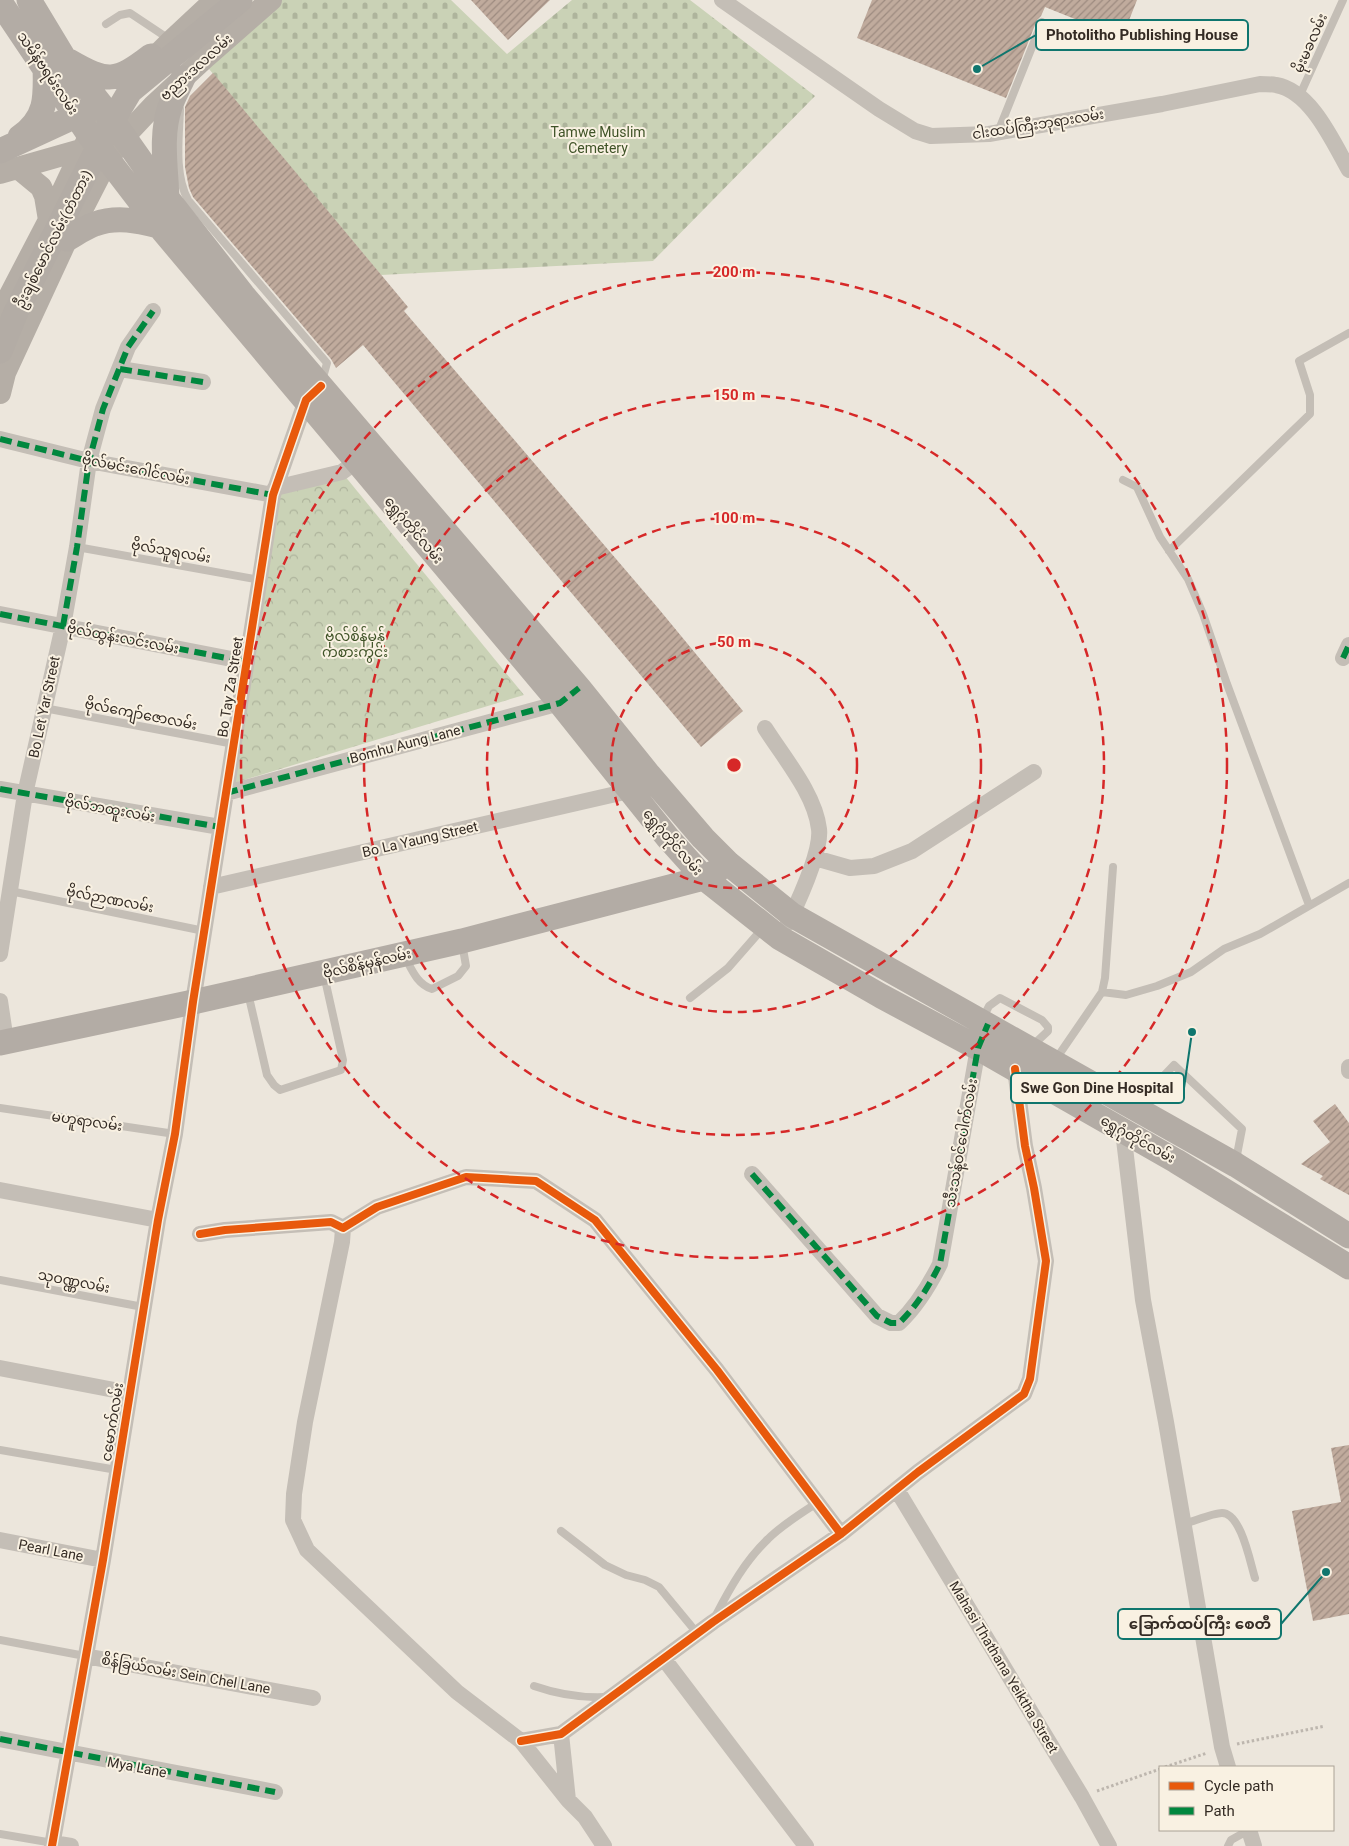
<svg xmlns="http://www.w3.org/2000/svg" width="1349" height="1846" font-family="Roboto,'Noto Sans Myanmar',sans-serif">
  <defs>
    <pattern id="cemetery-stones" width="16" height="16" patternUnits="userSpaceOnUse" patternTransform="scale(1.25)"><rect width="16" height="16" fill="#cad2b6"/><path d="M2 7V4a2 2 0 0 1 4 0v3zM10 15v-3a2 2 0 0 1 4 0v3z" fill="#aeb49c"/></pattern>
    <pattern id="park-crowns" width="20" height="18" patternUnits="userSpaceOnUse" patternTransform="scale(1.25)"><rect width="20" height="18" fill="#cad2b6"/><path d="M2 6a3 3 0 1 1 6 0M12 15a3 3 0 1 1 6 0" fill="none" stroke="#aeb49c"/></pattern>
    <pattern id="building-hatch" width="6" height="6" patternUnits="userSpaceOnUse" patternTransform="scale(1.25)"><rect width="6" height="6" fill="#c0ab9d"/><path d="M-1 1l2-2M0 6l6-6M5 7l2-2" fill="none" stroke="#9d8b80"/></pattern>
  </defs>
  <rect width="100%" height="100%" fill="#ece6dc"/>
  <path fill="url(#cemetery-stones)" d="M279,0H451L507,54L572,0H690L815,96L653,261L381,275L204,63Z"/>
  <path fill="url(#park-crowns)" d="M344,475L524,695L234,783L279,493Z"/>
  <path fill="url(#building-hatch)" d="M471,0H550L508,40Z
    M872,0H1137L1122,38L1045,7L1041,16L1037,20L1006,98L857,38Z
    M213,73L408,307L404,311L658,608L743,711L701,747L363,345L336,368L331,359L193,197L189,188L185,167V107L190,96Z
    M1335,1104L1349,1123V1195L1320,1179L1323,1176L1301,1164L1330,1142L1313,1121Z
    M1349,1445V1614L1313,1621L1292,1511L1341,1502L1331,1448Z"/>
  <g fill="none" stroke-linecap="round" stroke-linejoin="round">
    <path stroke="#bdb6ae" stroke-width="3" stroke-dasharray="2.5 2.5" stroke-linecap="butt" d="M1237,1744L1325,1726
      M1165,1767L1207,1753
      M1097,1791L1160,1769"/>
    <path stroke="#c4beb6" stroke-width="8" d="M106,24L120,15L130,13L169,39
      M1299,97L1343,0
      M180,109C179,138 174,174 188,200L327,363L322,381
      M998,132L1042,22
      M1123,480L1137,487L1160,537L1188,579L1203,614L1227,684L1309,905
      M77,547L260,580
      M1169,551L1310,414V395L1299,361L1349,333
      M44,708L234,744
      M10,891L204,931
      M405,957C412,970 417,984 432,989L458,976L466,966L462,943
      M1102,992L1126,995L1157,986L1191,972L1224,949L1260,934L1349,883
      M248,993L267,1075L274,1085L280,1090L341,1070L343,1060L324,975
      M690,998L728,968L763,928
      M983,1018L989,1006L1000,998L1042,1020L1048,1027V1031L1031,1047
      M1056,1059L1102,992L1105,978L1113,867
      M1135,1106L1174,1065L1242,1129L1236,1160
      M0,1108L175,1134
      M0,1280L143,1307
      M0,1450L117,1470
      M1183,1524C1192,1522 1213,1513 1222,1513C1241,1513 1250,1562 1255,1578
      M561,1531L605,1565L626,1575L645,1580L659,1587L697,1633
      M716,1615C730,1588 745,1561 768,1539C782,1525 800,1514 817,1503
      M0,1640L85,1656
      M534,1686C557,1694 581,1698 605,1697
      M0,1834L53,1843
      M1228,1846L1231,1840L1249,1830"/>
    <path stroke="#c4beb6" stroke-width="16" d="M722,0L879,109L915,131L931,136L989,134L1162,104L1260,84C1265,84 1271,84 1276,85C1311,91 1333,142 1349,170
      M120,369L203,382
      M0,439L89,461L273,495
      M275,488L342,472L364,456
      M0,614L247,662
      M1343,658L1349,645
      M765,728C784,758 815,794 819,829C822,851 798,902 788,923
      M0,789L220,827
      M226,793L560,703L565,698
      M815,858L850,868L874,866L912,851L1034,772
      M211,887L629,791
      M0,954L25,794L63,626L77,547L89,461L103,409L128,347L153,311
      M0,1001L6,1041
      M1349,1067V1071
      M1123,1131L1143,1300L1166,1422L1222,1747L1228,1767
      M752,1174L877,1316L891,1323H899C917,1306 929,1286 940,1264L978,1048L981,1040
      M0,1190L158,1220
      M343,1228L342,1242L305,1422L294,1494L293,1520L307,1550L457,1692L521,1741L568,1800L585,1817L604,1846
      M200,1234L225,1230L331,1222L343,1228L377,1207L466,1177L536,1181L595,1220L717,1370L841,1534
      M0,1368L130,1393
      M897,1490L1082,1797L1109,1846
      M0,1540L103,1560
      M85,1656L313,1698
      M664,1659L806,1846
      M561,1734L568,1800
      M0,1739L275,1792
      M521,1741L561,1734L713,1622L841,1534L918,1472L1024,1394L1030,1379L1046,1261L1034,1188L1025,1146L1015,1069
      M1249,1830L1254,1846
      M53,1843L71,1846
      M52,1846L103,1560L158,1220L175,1134L193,1002L273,495L306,400L310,396"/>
    <path stroke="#b5aea6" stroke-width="22" d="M149,63L171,41L215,0
      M18,168L41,187L45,196L49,220
      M0,173L91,147
      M0,314L49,220L82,150L98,122
      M0,393L5,373L67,239L108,159L123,138L154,105L206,57L271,0"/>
    <path stroke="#b3aca5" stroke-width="25" d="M29,0L64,58L105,110L167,198L243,295L579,688L649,775L703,838L729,864L792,915L1236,1165L1349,1236
      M0,2L90,136L159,226L560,703L668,838L704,878L780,938L881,996L978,1048L1176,1161L1349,1267
      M69,61C107,83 116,83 151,56
      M20,137C47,118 46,97 45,67
      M0,151L91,109
      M167,198C166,169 160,135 170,107C173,97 179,87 183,78
      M67,239C76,234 86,227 95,224C117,216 138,221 159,226
      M0,351L16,312L108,128L130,91L240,0
      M0,1043L193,1002L462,941L704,878L717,871"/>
    <path stroke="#00873e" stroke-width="6" stroke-dasharray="12 6" stroke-linecap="butt" d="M120,369L203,382
      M0,439L89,461L273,495
      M0,614L247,662
      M63,626L77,547L89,461L103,409L128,347L153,311
      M1343,658L1349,645
      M0,789L220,827
      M226,793L560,703L579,688
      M752,1174L877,1316L891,1323H899C917,1306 929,1286 940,1264L978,1048L988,1024
      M0,1739L275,1792"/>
    <g stroke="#f9f1e2" stroke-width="11">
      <path id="cycleway" d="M200,1234L225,1230L331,1222L343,1228L377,1207L466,1177L536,1181L595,1220L717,1370L841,1534
        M521,1741L561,1734L713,1622L841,1534L918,1472L1024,1394L1030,1379L1046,1261L1034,1188L1025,1146L1015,1069
        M52,1846L103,1560L158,1220L175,1134L193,1002L273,495L306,400L321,386"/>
    </g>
    <use href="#cycleway" stroke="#e8590c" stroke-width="8"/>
  </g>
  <g fill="none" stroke="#d62828" stroke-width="2.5" stroke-dasharray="9 6">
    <circle cx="734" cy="765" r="123"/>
    <circle cx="734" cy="765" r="247"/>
    <circle cx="734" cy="765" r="370"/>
    <circle cx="734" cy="765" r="493"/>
  </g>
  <g text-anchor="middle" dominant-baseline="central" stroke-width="4" stroke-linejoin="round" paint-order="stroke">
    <g font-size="14" fill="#342b24" stroke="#f9f1e2">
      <text transform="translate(1310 43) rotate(-66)">မိုးမခလမ်း</text>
      <text transform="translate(196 67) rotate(-42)">ဗညားဒလလမ်း</text>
      <text transform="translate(48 73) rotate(56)">သမိန်ဗရမ်းလမ်း</text>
      <text transform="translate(1038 124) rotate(-9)">ငါးထပ်ကြီးဘုရားလမ်း</text>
      <text transform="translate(53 239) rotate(-63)">ဦးချစ်မောင်လမ်း(တံတား)</text>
      <text transform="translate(136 469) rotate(11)">ဗိုလ်မင်းဂေါင်လမ်း</text>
      <text transform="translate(414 530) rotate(50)">ရွှေဂုံတိုင်လမ်း</text>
      <text transform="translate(171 551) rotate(10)">ဗိုလ်သူရလမ်း</text>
      <text transform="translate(123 638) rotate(11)">ဗိုလ်ထွန်းလင်းလမ်း</text>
      <text transform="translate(230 687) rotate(-81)">Bo Tay Za Street</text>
      <text transform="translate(44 707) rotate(-78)">Bo Let Yar Street</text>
      <text transform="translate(141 714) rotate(11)">ဗိုလ်ကျော်ဇောလမ်း</text>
      <text transform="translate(405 744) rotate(-15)">Bomhu Aung Lane</text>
      <text transform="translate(110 809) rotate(10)">ဗိုလ်ဘထူးလမ်း</text>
      <text transform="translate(420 839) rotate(-13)">Bo La Yaung Street</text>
      <text transform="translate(673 842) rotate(49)">ရွှေဂုံတိုင်လမ်း</text>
      <text transform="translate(110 899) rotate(11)">ဗိုလ်ဉာဏလမ်း</text>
      <text transform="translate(367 963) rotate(-13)">ဗိုလ်စိန်မှန်လမ်း</text>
      <text transform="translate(87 1121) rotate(8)">မဟူရာလမ်း</text>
      <text transform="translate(1138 1139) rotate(29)">ရွှေဂုံတိုင်လမ်း</text>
      <text transform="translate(961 1143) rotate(-80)">သီးသန့်ဝင်ပေါက်လမ်း</text>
      <text transform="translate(74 1281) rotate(11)">သုဝဏ္ဏလမ်း</text>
      <text transform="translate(112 1422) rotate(-81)">ငမောက်လမ်း</text>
      <text transform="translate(51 1550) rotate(11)">Pearl Lane</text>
      <text transform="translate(1004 1667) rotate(59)">Mahasi Thathana Yeiktha Street</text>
      <text transform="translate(186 1674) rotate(10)">စိန်ခြယ်လမ်း Sein Chel Lane</text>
      <text transform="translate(137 1767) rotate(11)">Mya Lane</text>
    </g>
    <g font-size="14" fill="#3f5327" stroke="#f9f1e2">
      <text x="598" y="132">Tamwe Muslim<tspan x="598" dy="16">Cemetery</tspan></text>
      <text x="355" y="636">ဗိုလ်စိန်မှန်<tspan x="355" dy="16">ကစားကွင်း</tspan></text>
    </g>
  </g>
  <circle cx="734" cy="765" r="8" fill="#d62828" stroke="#f9f1e2" stroke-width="2.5"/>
  <g font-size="15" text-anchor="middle" font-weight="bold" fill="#d62828" stroke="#f9f1e2" stroke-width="4" stroke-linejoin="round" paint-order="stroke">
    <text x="734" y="277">200 m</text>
    <text x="734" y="400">150 m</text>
    <text x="734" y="523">100 m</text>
    <text x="734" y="647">50 m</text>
  </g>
  <path fill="none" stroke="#0f766e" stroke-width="2" d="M977 69L1036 35M1192 1032L1184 1088M1326 1572L1281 1624"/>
  <g fill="#0f766e" stroke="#f9f1e2" stroke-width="2">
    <circle cx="977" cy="69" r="5"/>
    <circle cx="1192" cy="1032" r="5"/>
    <circle cx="1326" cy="1572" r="5"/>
  </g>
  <g fill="#f9f1e2" stroke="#0f766e" stroke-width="2">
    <rect x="1036" y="20" width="212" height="30" rx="5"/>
    <rect x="1011" y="1073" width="173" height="30" rx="5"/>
    <rect x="1118" y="1609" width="163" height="30" rx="5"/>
  </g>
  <g font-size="15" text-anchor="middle" font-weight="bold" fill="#342b24">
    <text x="1142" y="40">Photolitho Publishing House</text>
    <text x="1097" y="1093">Swe Gon Dine Hospital</text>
    <text x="1200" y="1629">ခြောက်ထပ်ကြီး စေတီ</text>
  </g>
  <rect x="1159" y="1766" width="175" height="65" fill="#f9f1e2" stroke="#aaa296"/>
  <rect x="1169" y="1782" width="25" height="8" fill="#e8590c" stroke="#aaa296"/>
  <text x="1204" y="1791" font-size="15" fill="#342b24">Cycle path</text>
  <rect x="1169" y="1807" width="25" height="8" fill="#00873e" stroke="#aaa296"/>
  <text x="1204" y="1816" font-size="15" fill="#342b24">Path</text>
</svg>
